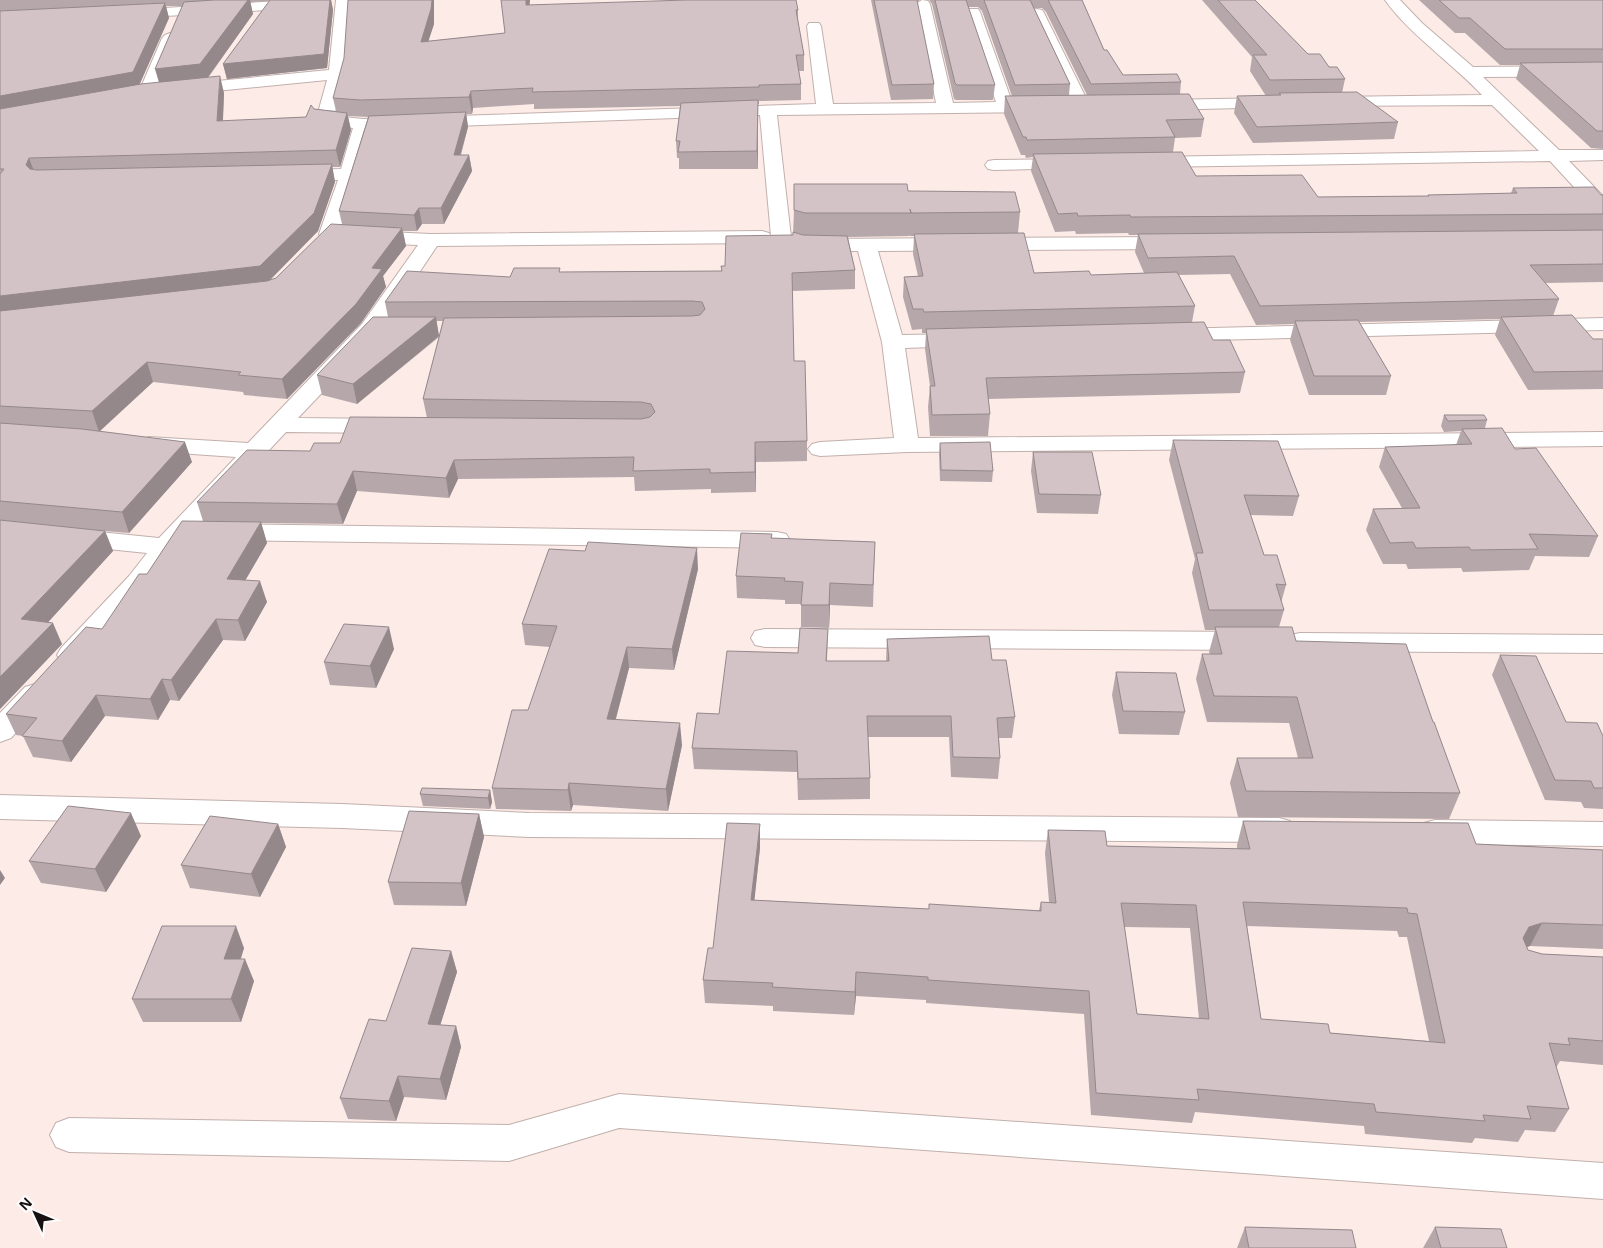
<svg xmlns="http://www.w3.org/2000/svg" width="1603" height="1248" font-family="'Noto Sans',sans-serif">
  <rect width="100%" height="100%" fill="#fcebe7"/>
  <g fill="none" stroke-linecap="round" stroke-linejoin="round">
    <g stroke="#c1b0ac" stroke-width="2">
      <path id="minor" d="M297,0L308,1L310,4L308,7L303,8L131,18L126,17L124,14L126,11L131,10Z
        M336,0H350L345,74L334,116L363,119L816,104L807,26L809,23H819L821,26L833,104L936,103L916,4L922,0L928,1L930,4L953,103L996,102L966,12L968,9H978L980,12L1012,102L1048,103L1050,107L1048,111L1042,112L777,115L791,237L788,241L781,243L774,241L772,237L769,241L762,243L437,246L378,334L298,418L384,419L392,421L396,426L392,431L384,433L286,432L187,538L177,553H175L147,588L81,662L71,664L61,662L57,655L61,648L129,576L147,553L0,538V522L159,538L236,457L149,451L141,449L137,444L141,439L149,437L248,443L362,324L418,245L367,243L360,241L357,237L360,233L367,231L431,234L762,231L769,233L771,236L760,115L370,129L339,234L336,238L329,240L322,238L319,234L338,180H295L289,179L286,175L289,171L295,170L341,169L353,128L318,124L316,120L327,80L186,94L180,92L178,89L180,86L186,84L329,70Z
        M1385,0H1400L1422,23L1473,67L1603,66V76L1483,77L1559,150H1603V160L1569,161L1603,196V213L1596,211L1550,161L1150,167L1144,166L1141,162L1144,158L1150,157L1539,151L1492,105L1326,106L1324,102L1326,98L1332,97L1482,95C1453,64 1408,33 1385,0Z
        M1037,9L1042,10L1044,13L1090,106L1088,110H1076L1074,106L1030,13L1032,10Z
        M170,33L175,35L178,38L154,94L152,97H140L138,94L162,38L165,35Z
        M1274,98L1280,99L1282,103L1280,107L1160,110L1154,109L1152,105L1154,101L1160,100Z
        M1069,159L1075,160L1078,164L1075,168L994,170L988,169L985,165L988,161L994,160Z
        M1173,237L1180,239L1183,243L1180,247L1173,249L878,251L902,335L962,334L970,335L973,340L970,345L962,346L905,348L918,438L1603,432V446L907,452L820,456L812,454L808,449L812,444L820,442L894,438L882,342L858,251H811L804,249L801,245L804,241L811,239Z
        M1603,318V330L1172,341L1164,340L1161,335L1164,330L1172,329Z
        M227,524L777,532L786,534L790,540L786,546L777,548L227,540L218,538L214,532L218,526Z
        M765,629L1249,632L1259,634L1263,641L1259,648L1249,650L765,647L755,645L751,638L755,631Z
        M1300,633L1603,635V653L1300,651L1290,649L1286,642L1290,635Z
        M35,684L45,687L49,694L45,701L11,738L0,742V713L25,687Z
        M0,795L342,804L529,813L1279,818L1290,821L1295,830L1290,839L1279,842L529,837L342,828L0,819Z
        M1435,820L1603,822V846L1435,844L1424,841L1419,832L1424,823Z
        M619,1094L1603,1163V1199L619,1128L509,1161L69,1152L56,1147L50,1135L56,1123L69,1118L509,1125Z"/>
    </g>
    <use href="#minor" fill="#fff" fill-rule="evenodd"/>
  </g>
  <path fill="#b6a8aa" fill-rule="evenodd" d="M0,0H331L333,10L327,68L227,79L223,64L270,1L250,2L253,14L208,78L224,93L223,121L306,117L314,109L336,111L333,98L434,24L428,41L505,33L501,0H530L529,5L798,10V22L804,55V71H799L801,84V100L759,101V104H758V169H679V158H677L676,141L680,106L534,109V104L473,108L472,114H466L468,127L461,155H469L472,171L444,224H422L417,231H403L406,246L383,276L386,287L361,323L287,399L244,395L243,392L153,382L99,431L192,462L129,533L105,531L113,551L48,622L62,644L0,709ZM166,6H182L159,83L139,85L169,18ZM348,116L368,117L339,211L342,224L276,278L270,280L318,231L335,182L332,167H340L351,130Z
    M871,0H920L917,2L934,84L933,99L891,100Z
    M929,0H1082L1104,50L1123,75L1181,82L1180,94L1204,119L1201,137L1175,138L1173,152L1196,176L1318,197L1427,196L1428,195L1511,193L1513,188L1603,195V282L1545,283L1559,299L1553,316L1593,339H1603V389L1528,390L1495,335L1500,319L1359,322L1391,376L1386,395H1309L1290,340L1294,324L1256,325L1230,274L1179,275L1195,306L1192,322L1213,340L1245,372L1240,393L988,399L990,414L988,436H930L928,407L930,386L925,349L926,333H922V329L912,330L903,297L904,277L918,276L913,254L914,236H910V235L909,236L848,237L855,270V289L792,291L794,361L807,441V461L756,462V492L711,493V489L635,491L634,477L458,479L449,498L357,491L343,524L261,523L267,543L245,580L267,602L245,641L223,640L179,701L170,700L158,720L105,716L71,762L33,757L23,736L16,735L6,714L102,629L147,574L203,521L197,502L310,451L340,443L427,418L423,399L439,337L357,404L322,395L317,375L388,317L385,302L510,277L560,272L721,271L725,266L793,235L794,210L908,191L1020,212L1018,233L1034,273L1091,275L1144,273L1135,252L1138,235H1129L1128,233L1076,234L1075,231L1055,232L1031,171L1033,157L1026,158L1025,155H1021L1004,114L1005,96H1012L982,11L978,7H968L995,85L993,100H956L954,99L932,4ZM1034,8H1042L1046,12L1087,95H1069L1070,84ZM436,321H443L439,336Z
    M1202,0H1255L1308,54L1329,67L1345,79L1342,93L1398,122L1394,139L1253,143L1234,113L1237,96H1266L1250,71L1252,57Z
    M1419,0H1603V149L1591,148L1516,79L1520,65H1500L1465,33H1455Z
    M1444,415L1487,420L1485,428L1515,449L1598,536L1589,557L1535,556L1529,570L1463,572L1461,568L1408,569L1406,564H1383L1366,530L1373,509L1402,508L1379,467L1385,447L1456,445L1461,431L1444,432L1441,426Z
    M1173,440L1299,496L1293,516L1250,515L1264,555L1286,585L1281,603L1284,610L1279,627L1296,641L1433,722L1460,793L1449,819L1238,817L1230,783L1237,758H1298L1289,723L1207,722L1196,679L1202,654H1210L1209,652L1215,630H1205L1192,573L1195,559L1169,460Z
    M940,443L993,471L992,482L940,481L939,454Z
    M1033,452L1101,495L1098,514L1037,513L1031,471Z
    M772,534V538L875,542L873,607L830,605L829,628L801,627V604H785V600L737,598L736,576Z
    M698,569L674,670L629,668L616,719L682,745L668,811L573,805L571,811L496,809L492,788L528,710L550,647L525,645L522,624Z
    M828,629L827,661H886L887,639L992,660L1015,717L1012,738H999L1000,758L998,779L951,777L949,737H868L870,778V799L798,800L797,772L694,769L692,748L798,653Z
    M394,649L376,688L330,685L324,662Z
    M1500,655L1566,722L1603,736V809L1584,808L1581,802L1545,800L1492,675Z
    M1116,672L1185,712L1179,735L1119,734L1112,695Z
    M490,790L492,802L490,809L423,806L420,794Z
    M479,814L484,837L466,906L394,905L388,882Z
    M1243,821L1476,844L1603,850V949L1530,946L1527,947L1528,950L1542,954L1603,957V1065L1560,1061L1556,1068L1569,1109L1555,1132L1525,1130L1518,1142L1475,1138L1472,1143L1365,1134L1364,1126L1195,1112L1192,1123L1091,1115L1084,1014L926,1003V1000L856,996L854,1015L773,1011V1006L705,1003L703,980L713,948L760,824V848L754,900L928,909L1039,910L1041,902H1049L1045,853L1048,830L1107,846L1237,849V845ZM1247,926L1397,931L1399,937H1407L1429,1041L1330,1033L1261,1019ZM1124,927L1190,928L1199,1019L1137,1014Z
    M278,824L286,847L260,897L190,888L181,865Z
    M141,836L106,892L41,883L29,861Z
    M244,948L241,959L254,981L241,1022H143L132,999Z
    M451,951L457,972L440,1025L456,1026L461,1047L446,1100L404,1097L396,1121L348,1119L340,1098L386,1021Z
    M1245,1227L1356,1248H1237Z
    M1435,1227L1507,1248H1423Z"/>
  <path fill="#94888b" d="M248,0H250L253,14L205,81L160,86L155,69Z
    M330,0H331L333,10L327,68L227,79L223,64Z
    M432,0H434V24L423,58L421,42Z
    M526,0H530L528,20L526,5Z
    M165,3L169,18L138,88L0,114V96Z
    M220,76L224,93L222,138L217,121Z
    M471,91L473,108L472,114L469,97Z
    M758,100V169L757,151Z
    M466,112L468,127L456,170L454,155Z
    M347,113L351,130L340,167L336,150Z
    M469,155L472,171L444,224L441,208Z
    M29,158L36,176L26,165Z
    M332,164L335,182L318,231L265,285L0,316V296Z
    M419,208L422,224L417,231L414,215Z
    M402,228L406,246L383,276L386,287L361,323L287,399L282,379L372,268Z
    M436,317L439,336L357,404L353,384Z
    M147,362L153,382L99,432L92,411Z
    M185,442L192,462L129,533L122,512Z
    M755,442L756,462V492L755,472Z
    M454,460L458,479L449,498L446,478Z
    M353,471L357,491L343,524L337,504Z
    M261,522L267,543L234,600L227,579Z
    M105,531L113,551L31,641L21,619Z
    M697,548L698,569L674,670L672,649Z
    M260,581L267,602L245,641L238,620Z
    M830,583V605L829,628V605Z
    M216,619L223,640L179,701L171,680Z
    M53,623L62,644L0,709V677Z
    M389,627L394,649L376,688L370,666Z
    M627,647L629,668L610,740L607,719Z
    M162,679L170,700L158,720L150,699Z
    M96,695L105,716L71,762L62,741Z
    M680,723L682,745L668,811L666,789Z
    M569,783L573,805L571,811L568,790Z
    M490,790L492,802L490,809L488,798Z
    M131,813L141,836L106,892L95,869Z
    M479,814L484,837L466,906L461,883Z
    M278,824L286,847L260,897L251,874Z
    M760,824V848L752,923L751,900Z
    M0,870L5,878L0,885Z
    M1542,923L1530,946L1517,950L1511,961L1529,927Z
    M236,926L244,948L233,981L224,959Z
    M451,951L457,972L434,1045L428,1024Z
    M245,959L254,981L241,1022L231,999Z
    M856,972V996L854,1015L855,992Z
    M456,1026L461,1047L446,1100L440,1079Z
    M398,1076L404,1097L396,1121L389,1101Z"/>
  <path fill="#d4c3c6" stroke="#94888b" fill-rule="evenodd" d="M214,0H248L200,64L155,69L184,2Z
    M270,0H330L324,54L223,64Z
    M348,0H432L431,9L421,42L505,33L501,0H526V5L687,0H796L798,10H796L804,55H796L801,84L759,85V87L532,92L533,88L471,91L469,97L360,100L333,98L344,58Z
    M874,0H917L934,84L892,85Z
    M935,0H966L995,85H957L955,83Z
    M984,0H1030L1070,84L1015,85Z
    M1048,0H1082L1104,50H1107L1123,75L1177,74L1181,82L1091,84Z
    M1218,0H1255L1308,54H1320L1329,67H1337L1345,79L1270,80L1253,55H1267Z
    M1439,0H1603V49H1505L1470,18H1459Z
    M165,3L133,72L0,96V11Z
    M1603,62V131H1597L1520,63Z
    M220,76L217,121L306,117L311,105L314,109L347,113L336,150L29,158L26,165L30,169L37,170L332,164L314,213L260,266L0,296V174L4,169H0V109L141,84Z
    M1357,92L1398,122L1257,127L1237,96L1281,95L1279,93Z
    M1189,94L1204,119L1166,120L1175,137L1027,140L1026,137H1023L1005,96Z
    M758,100L757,151L678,152L680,141H676L681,103Z
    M466,112L454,155H469L441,208H419L414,215L339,211L369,116Z
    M1182,152L1196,176L1302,175L1318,197L1429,196L1428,195L1517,193L1513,188L1594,187L1601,195H1603V214L1131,217L1130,215L1078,216L1077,213L1058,214L1033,154Z
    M794,184H907L908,191L1015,192L1020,212L911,213L910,209L911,213H805L794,210Z
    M331,224L402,228L372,268L382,269L356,304L282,379L238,375L241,372L147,362L92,411L0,406V311L267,281L276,278Z
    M1603,230V264L1530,265L1559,299L1260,306L1234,256L1148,258L1138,234Z
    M793,232L803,235L847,236L855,270L792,273L794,361H805L807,441L755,442V472L710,473V469L633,471L634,457L454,460L446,478L353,471L337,504L197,502L247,450L310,451L314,443H340L350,417L641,419L650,417L655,412L651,404L641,402L423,399L444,318L692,316L700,315L705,309L702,302L692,301L385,302L407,271L510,277L514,268H560L559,272L722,271L721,266H725L726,236L793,235Z
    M1024,233L1034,273L1089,271L1091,275L1177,272L1195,306L924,312L923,309H913L904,277L923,276L914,234Z
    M1572,315L1593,339H1603V371L1534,372L1501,317Z
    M373,317H436L353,384L317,375Z
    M1358,320L1391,376H1314L1295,321Z
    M1204,322L1213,340H1230L1245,372L986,378L990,414L932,415L930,386H935L926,329Z
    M1444,415H1484L1487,420L1448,421Z
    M0,423L82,429L185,442L122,512L0,501Z
    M1502,428L1515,449L1536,448L1598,536L1529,534L1538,549L1471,550L1469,547L1416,548L1413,542L1390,543L1373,509L1420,508L1385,447L1472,444L1462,429Z
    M1173,440L1278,441L1299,496L1244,495L1264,555H1277L1286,585L1276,584L1284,610H1209L1196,553H1203Z
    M990,442L993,471L941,470L940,443Z
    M1033,452H1092L1101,495L1039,494Z
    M0,520L105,531L21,619L53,623L0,677Z
    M182,521L261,522L227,579L260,581L238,620L216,619L171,680L162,679L150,699L96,695L62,741L22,736L37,718L6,714L86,627L102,629L139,574H147Z
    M741,533L772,534L771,538L875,542L873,585L830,583L829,605H801L803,582L784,581L785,578L736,576Z
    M588,542L697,548L672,649L627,647L607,719L680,723L666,789L569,783L568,790L492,788L512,710H528L557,626L522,624L549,549L585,551Z
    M344,624L389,627L370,666L324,662Z
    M1215,627H1292L1296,641L1406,644L1433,722H1434L1460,793L1246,791L1237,758H1313L1297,697L1214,696L1202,654H1222Z
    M800,628L828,629L826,661H889L887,639L989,636L992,660H1006L1015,717L997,718L1000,758L953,757L951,716H867L870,778L798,779L797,751L692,748L697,713L719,714L727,651L798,653Z
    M1500,655L1536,656L1566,722L1597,723L1603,736V788H1594L1591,781L1555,780Z
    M1116,672L1176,673L1185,712L1123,711Z
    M422,788L490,790L488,798L420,794Z
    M68,806L131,813L95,869L29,861Z
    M409,811L479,814L461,883L388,882Z
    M210,816L278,824L251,874L181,865Z
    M1243,821L1468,823L1476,844L1603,850V925L1542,923L1529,927L1523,938L1528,950L1542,954L1603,957V1041L1568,1038L1570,1045L1549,1043L1569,1109L1527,1106L1531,1119L1483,1115L1485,1121L1376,1112L1374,1104L1197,1089L1199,1100L1096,1093L1089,991L928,980V977L856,972L855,992L772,987L773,983L703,980L708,948H713L727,823L760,824L751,900L929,909V904L1041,911V902L1056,903L1048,830L1105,831L1107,846L1250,849ZM1243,902L1407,908L1408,913L1417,914L1445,1043L1330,1033L1328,1024L1261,1019ZM1121,903L1196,905L1209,1019L1137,1014Z
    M162,926H236L224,959H245L231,999H132Z
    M412,948L451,951L428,1024L456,1026L440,1079L398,1076L389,1101L340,1098L369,1019L386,1021Z
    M1245,1227L1352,1230L1356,1248H1249Z
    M1435,1227L1501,1229L1507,1248H1441Z"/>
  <g transform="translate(35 1213) rotate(314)" stroke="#fdfdfd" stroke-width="4" paint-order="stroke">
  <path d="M0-4L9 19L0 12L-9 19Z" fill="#171211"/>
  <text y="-8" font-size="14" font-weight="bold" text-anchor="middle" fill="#171211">N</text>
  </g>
</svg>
